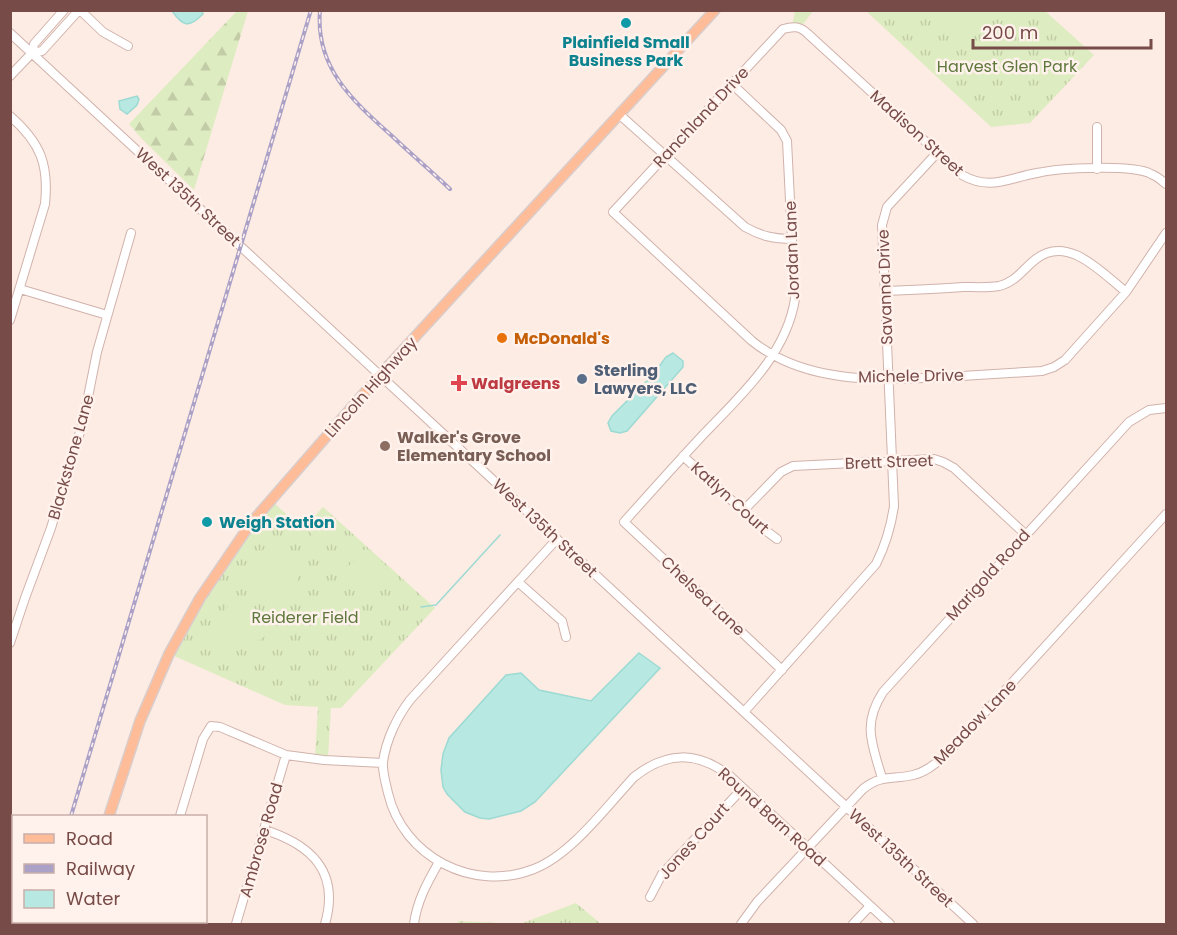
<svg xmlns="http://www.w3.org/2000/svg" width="1177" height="935" font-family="Poppins,sans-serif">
  <defs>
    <pattern id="grass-tufts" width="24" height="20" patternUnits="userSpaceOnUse" patternTransform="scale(1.5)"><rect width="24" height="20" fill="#deecc1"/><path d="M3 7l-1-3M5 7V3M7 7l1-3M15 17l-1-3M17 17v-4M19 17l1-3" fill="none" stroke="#c2cca7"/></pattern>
    <pattern id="forest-firs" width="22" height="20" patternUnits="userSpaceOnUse" patternTransform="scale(1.5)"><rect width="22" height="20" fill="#deecc1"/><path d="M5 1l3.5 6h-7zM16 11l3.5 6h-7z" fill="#c2cca7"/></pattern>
  </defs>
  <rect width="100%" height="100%" fill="#fdece3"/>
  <path fill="url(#grass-tufts)" d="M795,11H813L801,27L792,26Z
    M866,11H1045L1094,55L1030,123L991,127Z
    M275,504L303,529L323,507L435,608L341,708H331L328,758L315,757L318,707L285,705L172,655C203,602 233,549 275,504Z
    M576,903L601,924H459L458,921L520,924Z"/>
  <path fill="url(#forest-firs)" d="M237,11H248L194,190L141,138L129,124Z"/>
  <path fill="#deecc1" d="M969,15L971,28L953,30L952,17Z
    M324,509L335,519L317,539L306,529Z
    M276,536C304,560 305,590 280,616L240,579L239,576Z
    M353,536L364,546L346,566L335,556Z
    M366,548L377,558L359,578L347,568Z
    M379,559L389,570L371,590L360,579Z
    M330,590L350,609L326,636L305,617Z
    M234,599H239L272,630C252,651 227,650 205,632Z"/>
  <path fill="#b7e8e1" stroke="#9cdad3" stroke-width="1.5" d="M172,11H202L203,14C188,29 183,26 172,11Z
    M137,96L139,99L137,105L127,114L120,109L119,101Z
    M673,353L683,361V367L627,431L620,433L611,431L608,423L612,416L652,376L666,357Z
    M639,653L660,668L535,802L521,811L489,819L480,818L465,812L447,794L443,787L441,770L443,754L449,738L506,675L521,673L539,690L591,701Z"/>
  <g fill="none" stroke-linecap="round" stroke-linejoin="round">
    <path stroke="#9cdad3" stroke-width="1.5" d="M421,607L436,605L500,535"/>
    <g stroke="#d1b2ac" stroke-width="10">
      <path id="minor" d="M80,10L103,32L128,46
        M10,33L973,924
        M32,53L42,51L79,10
        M10,76L32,53L34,44L64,10
        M732,84L781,130L787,141L795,299C786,356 739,397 701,437C675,465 649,494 624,522L782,670
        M620,115L745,227C761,236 774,239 792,239
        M10,116C41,143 49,165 45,204L10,320
        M1097,127V169
        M1166,184C1162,181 1157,176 1151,174C1133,164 1059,168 1037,173C1008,178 990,191 962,175L808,34C800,26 794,26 783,29L613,212L752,341C807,385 880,380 946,377C978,375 1010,373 1042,371L1054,367L1065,360L1126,292L1166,233
        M20,289L107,315
        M885,291C911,290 937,289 963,287C974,287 988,288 999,286C1016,282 1023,269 1036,259C1068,234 1102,273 1126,292
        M683,456L761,527L777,539
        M743,511L781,472L793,466L934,459L943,462L954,468L1025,534
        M557,539L410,700C397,717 386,740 383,762C382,771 386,784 388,793C403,857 473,893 534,869C571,855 607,806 634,777C667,751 697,751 730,776L890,924
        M518,582L562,621L566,637
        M10,643L25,598L51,528L83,422L97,352L131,233
        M744,712L876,564C886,544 891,527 894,506L882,225L887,207L937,153
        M882,778C872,744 862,724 883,692L1129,422L1149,410L1166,408
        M180,816L203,739L211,726L220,727L286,755L324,760L383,763
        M265,830C312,845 340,872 325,924
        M650,897L662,874L743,788
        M147,924L148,922
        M236,924L286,755
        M414,924C417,901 427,883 439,862
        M741,924L757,902L863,789C882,774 892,780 913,775C926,772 936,763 946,755L1166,514
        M853,924L870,906"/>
    </g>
    <g stroke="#d9cdcc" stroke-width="12">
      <path id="major" d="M109,816L140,721L169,654L200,598L251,523L380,375L715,10
        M77,924L78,922"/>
    </g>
    <use href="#minor" stroke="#fff" stroke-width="8"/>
    <use href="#major" stroke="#ffbc99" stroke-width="9"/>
    <g stroke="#aba1c7" stroke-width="4">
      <path id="rail" d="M320,10C315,68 353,101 392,136C411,154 431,171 450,189
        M71,816L311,10
        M39,924L40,922"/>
    </g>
    <use href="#rail" stroke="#fff1eb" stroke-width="1.5" stroke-dasharray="4.5" stroke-linecap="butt"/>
  </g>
  <g fill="#0f9aa8" stroke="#fff1eb" stroke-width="2">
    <circle cx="626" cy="23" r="6"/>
    <circle cx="207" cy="522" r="6"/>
  </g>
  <circle fill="#e8710a" stroke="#fff1eb" stroke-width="2" cx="502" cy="338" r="6"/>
  <circle fill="#5c6f8a" stroke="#fff1eb" stroke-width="2" cx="582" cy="379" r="6"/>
  <path fill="#e0444e" stroke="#fff1eb" stroke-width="2" d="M456 374h6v6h6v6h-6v6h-6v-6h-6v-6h6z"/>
  <circle fill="#8d6e63" stroke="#fff1eb" stroke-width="2" cx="385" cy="446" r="6"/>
  <g text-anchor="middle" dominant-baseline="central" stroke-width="5" stroke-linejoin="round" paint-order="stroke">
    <g font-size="16" font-weight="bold" fill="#0d838f" stroke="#fff1eb">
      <text x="626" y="42">Plainfield Small<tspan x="626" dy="18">Business Park</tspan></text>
      <text x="219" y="522" text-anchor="start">Weigh Station</text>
    </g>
    <g font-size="16" fill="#5e783c" stroke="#fff1eb">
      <text x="1007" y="66">Harvest Glen Park</text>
      <text x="305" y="617">Reiderer Field</text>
    </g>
    <g font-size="16" fill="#774b48" stroke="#fff1eb">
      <text transform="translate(701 117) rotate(-47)">Ranchland Drive</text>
      <text transform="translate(917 133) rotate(42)">Madison Street</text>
      <text transform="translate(188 197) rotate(43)">West 135th Street</text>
      <text transform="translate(792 250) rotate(-92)">Jordan Lane</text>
      <text transform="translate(885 287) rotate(-92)">Savanna Drive</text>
      <text transform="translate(911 376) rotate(-1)">Michele Drive</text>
      <text transform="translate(371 387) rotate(-48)">Lincoln Highway</text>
      <text transform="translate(71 457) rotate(-74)">Blackstone Lane</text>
      <text transform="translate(889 462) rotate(-2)">Brett Street</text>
      <text transform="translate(730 498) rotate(42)">Katlyn Court</text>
      <text transform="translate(545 528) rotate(43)">West 135th Street</text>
      <text transform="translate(988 575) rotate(-48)">Marigold Road</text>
      <text transform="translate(703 596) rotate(43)">Chelsea Lane</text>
      <text transform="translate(975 722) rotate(-46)">Meadow Lane</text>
      <text transform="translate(772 817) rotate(42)">Round Barn Road</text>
      <text transform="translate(261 840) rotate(-74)">Ambrose Road</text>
      <text transform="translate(694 841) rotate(-48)">Jones Court</text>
      <text transform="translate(901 858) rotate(43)">West 135th Street</text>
    </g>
    <g font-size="16" font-weight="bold" fill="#c56008" stroke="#fff1eb" text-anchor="start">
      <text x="514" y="338">McDonald's</text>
    </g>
    <g font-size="16" font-weight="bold" fill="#4e5e75" stroke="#fff1eb" text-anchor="start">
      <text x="594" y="370">Sterling<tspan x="594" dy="18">Lawyers, LLC</tspan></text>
    </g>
    <g font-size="16" font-weight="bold" fill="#be3a42" stroke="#fff1eb" text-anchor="start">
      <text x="471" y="383">Walgreens</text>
    </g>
    <g font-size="16" font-weight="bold" fill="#785e54" stroke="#fff1eb" text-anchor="start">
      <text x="397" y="437">Walker's Grove<tspan x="397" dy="18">Elementary School</tspan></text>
    </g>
  </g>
  <rect width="1177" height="935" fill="none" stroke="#774b48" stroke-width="24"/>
  <rect x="12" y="815" width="195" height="108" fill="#fff1eb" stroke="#c9afaa" stroke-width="1.5"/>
  <rect x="24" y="834" width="30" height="9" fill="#ffbc99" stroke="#c9afaa" stroke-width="1.5"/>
  <text x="66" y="845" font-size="18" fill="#774b48">Road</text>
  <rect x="24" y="864" width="30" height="9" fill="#aba1c7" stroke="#c9afaa" stroke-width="1.5"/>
  <text x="66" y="875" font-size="18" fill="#774b48">Railway</text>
  <rect x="24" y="890" width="30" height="18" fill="#b7e8e1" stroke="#c9afaa" stroke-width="1.5"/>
  <text x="66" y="905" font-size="18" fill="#774b48">Water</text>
  <path d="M973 39v9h178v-9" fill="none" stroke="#774b48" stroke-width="3"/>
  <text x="982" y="39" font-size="18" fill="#774b48" stroke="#fff1eb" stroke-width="4.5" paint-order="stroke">200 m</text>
</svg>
